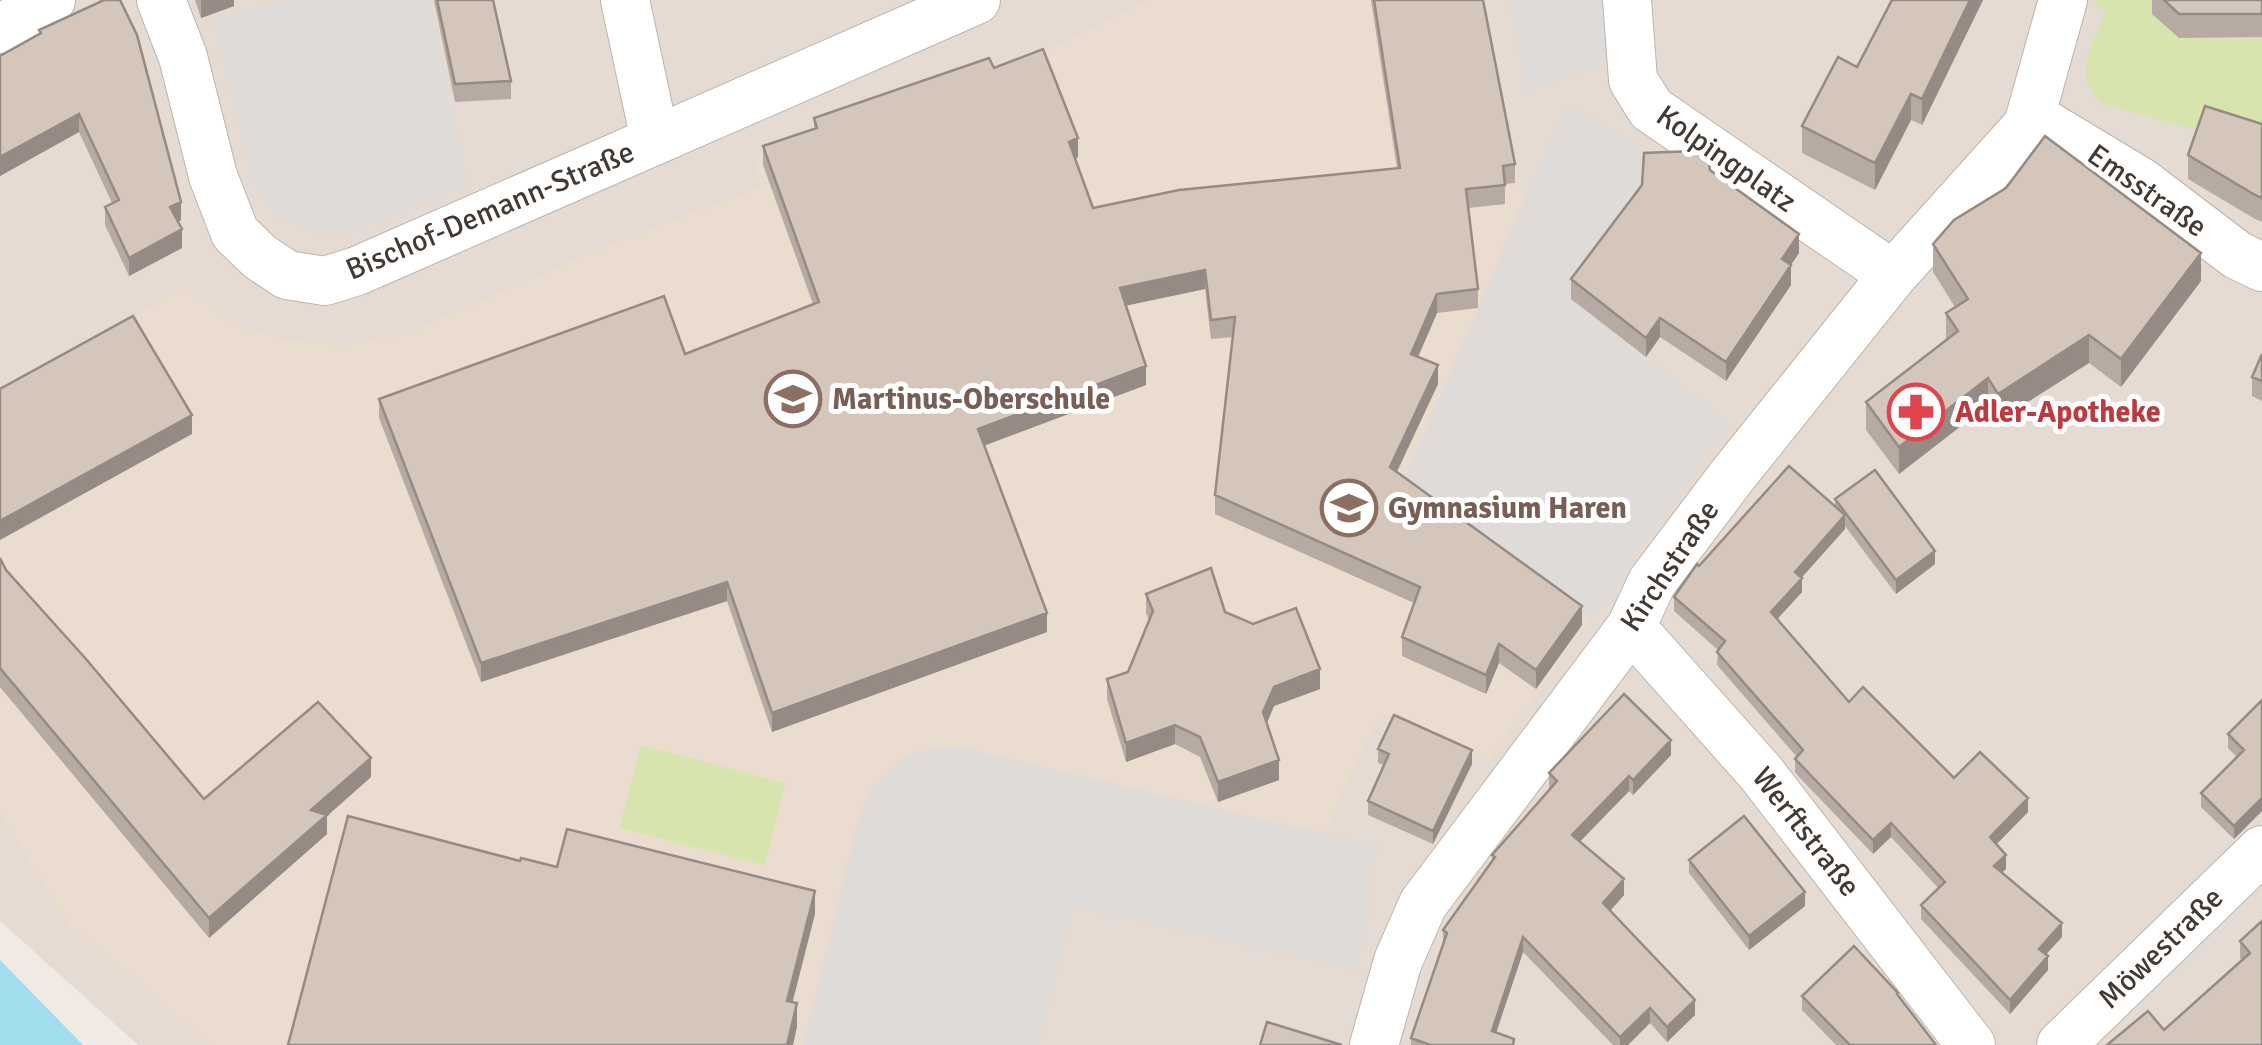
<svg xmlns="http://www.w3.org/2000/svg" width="2262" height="1045" font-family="Signika,sans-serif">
  <rect width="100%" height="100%" fill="#f1eae4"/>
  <path fill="#e5dbd2" d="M0,0H2262V1045H138L0,921Z"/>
  <path fill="#eadcce" d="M1147,0H1484L1523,202L1403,485L1590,620L1487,762L1380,712L1324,835L964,748L926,749L906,757L890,768L860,814L803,1045H210L69,926L0,814V393L185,286L239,326L286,340L343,345L404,334L608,245L760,187L752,154L1041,54Z"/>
  <path fill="#d7e4ad" d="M2097,0H2262V148L2103,104C2069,77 2093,41 2107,10L2095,4Z
    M641,745L785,783L764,865L619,828Z"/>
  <path fill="#dfdbd9" d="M293,0H429L468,184L337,236L310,231L280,217L262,198L253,178L214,20Z
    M1510,0H1609L1614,60L1527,92Z
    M1570,105L1640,148L1644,172L1642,205L1571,299L1728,423L1590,620L1402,485L1523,202Z
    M946,747L964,748L1378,847L1370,859L1369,912L1354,969L1073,906L1038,1045H803L860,814L872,786L906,757Z"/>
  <path fill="#a1dded" d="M0,960L83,1045H0Z"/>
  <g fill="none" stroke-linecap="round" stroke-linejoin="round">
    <g stroke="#bfb3aa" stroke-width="50">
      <path id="minor" d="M161,0L183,57L213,176L235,233L260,257L287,275L325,281L357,271L976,0
        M625,0L655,140
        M1627,0L1633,80L1651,109L1893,275
        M0,29L51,0
        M2028,125L2048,126L2141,182L2237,255L2262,267
        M1631,627L1761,773L1971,1045
        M1374,1045L1398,961L1423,904L1631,627L1652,582L1732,476L1893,275L2028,125L2063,0
        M2061,1045L2262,850"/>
    </g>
    <use href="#minor" stroke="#fff" stroke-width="48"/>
  </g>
  <path fill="#b7aaa2" d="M195,0H234V6L201,18Z
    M434,0H493L511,81V99L455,102Z
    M1371,0H1483L1515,164V183L1505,184V204L1468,208L1478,289V308L1437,313L1418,357L1438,384L1397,472L1582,625L1536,689L1499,663L1486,694L1402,656V637L1414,603L1215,514V495L1233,337L1211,339L1205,289L1126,305L1146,385L984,445L1047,632L772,732L727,601L481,682L379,418V399L685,354L813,304L763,165V146L814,129V118L994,68L1078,157L1075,159L1093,208L1397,168Z
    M1891,0H1983L1922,125L1911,120L1875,190L1802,153V126L1857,67Z
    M2152,0H2262V37L2179,38L2152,14Z
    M39,30L181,220L178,222L182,248L129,276L105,225V207L112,203L79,132L0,176V56L39,34Z
    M2262,124V222L2255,219L2188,179V155Z
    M1710,170L1799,253L1791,265V285L1726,381L1660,337L1646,357L1571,299V279Z
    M1933,244L2201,281L2121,387L2089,363L1998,421L1988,405L1899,474L1866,430V402L1946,340V313L1955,307L1933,272Z
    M2262,354V401L2252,396V377Z
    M1835,499L1935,564L1896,594L1845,526V529L1801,578L1802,592L1777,619L1849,702L1954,778L2028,812L1996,844L2006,869L2002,872L2062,937L2046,954L2048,970L2010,1014L1921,919V905L1939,889L1891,837L1873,854L1799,777L1795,772V759L1797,757L1717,665L1718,650L1674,611V597L1699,566L1835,507Z
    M0,558L6,570L204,799L371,777L327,816V834L209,938L0,687Z
    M1146,594L1225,612L1320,689L1274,706L1267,723L1279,780L1218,802L1200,757L1175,744L1126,762L1107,699V679L1128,672L1149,620L1146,613Z
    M2262,700V811L2234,839L2201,807V793L2237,757L2228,748V734Z
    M1378,749L1472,764L1433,844L1368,815V801L1384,765L1378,763Z
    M1671,755L1633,795L1629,791L1580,841L1624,895L1610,911L1695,1015L1667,1042L1650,1023L1628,1045H1613L1523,952L1496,1033L1514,1045H1411V1038L1443,944V930L1492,862V855L1549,789V773Z
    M1689,860L1805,906L1749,950L1689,873Z
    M2262,921V1045L2164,1030L2242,960L2240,958V941Z
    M1802,996L1898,997L1936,1045H1836L1802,1010Z"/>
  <path fill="#958b84" d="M201,0H234V6L201,18Z
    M1970,0H1983L1922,125V99Z
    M1911,94V120L1875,190V163Z
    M79,114V132L0,176V157Z
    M1078,138V157L1069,161V142Z
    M181,202V220L170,226V207Z
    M182,229V248L129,276V258Z
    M1799,234V253L1782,278V259Z
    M2201,253V281L2121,387V359Z
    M1791,265V285L1726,381V362Z
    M1205,270V289L1120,307V288Z
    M1437,294V313L1411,373V354Z
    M1660,318V337L1646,357V338Z
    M2089,335V363L1998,421V394Z
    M1438,365V384L1390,486V467Z
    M1146,366V385L978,448V429Z
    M1988,378V405L1899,474V447Z
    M192,415V434L0,540V521Z
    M1845,515V529L1795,585V572Z
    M1935,551V564L1896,594V580Z
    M1802,578V592L1771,626V612Z
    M727,582V601L481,682V663Z
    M1582,606V625L1536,689V670Z
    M1047,613V632L772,732V713Z
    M1499,644V663L1486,694V675Z
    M1320,669V689L1274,706L1263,732V712L1274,687Z
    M1175,725V744L1126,762V743Z
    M1671,740V755L1633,795V780Z
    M1472,750V764L1433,844V831Z
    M371,758V777L327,816V834L209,938V918L311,810Z
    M1279,760V780L1218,802V782Z
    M1629,776V791L1572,850V835Z
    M2028,798V812L1990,851V837Z
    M2262,798V811L2234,839V826Z
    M1891,823V837L1873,854V840Z
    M2006,855V869L1994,880V866Z
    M1624,879V895L1603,919V903Z
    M815,891V914L787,1024V1001Z
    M1805,892V906L1749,950V936Z
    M2062,923V937L2039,962V949Z
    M1523,937V952L1492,1045V1031Z
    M2048,956V970L2010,1014V1000Z
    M1695,1000V1015L1667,1042V1027Z
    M797,1003V1027L793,1045H787Z
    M1650,1008V1023L1628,1045H1620V1037Z"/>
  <path fill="#d5c6bc" stroke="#958b84" stroke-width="2.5" d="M104,0H120L137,35L181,202L170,207L182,229L129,258L105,207L119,200L79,114L0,157V56L41,33L39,30Z
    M437,0H493L511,81L455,84Z
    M1374,0H1483L1515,164L1503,166L1505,185L1466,189L1478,289L1437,294L1411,354L1438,365L1390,467L1582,606L1536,670L1499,644L1486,675L1402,637L1420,587L1215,495L1235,317L1211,320L1205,270L1120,288L1146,366L978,429L1047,613L772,713L727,582L481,663L379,399L664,296L685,354L819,302L763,146L817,128L814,118L989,58L994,68L1043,49L1078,138L1069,142L1093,208L1179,190L1400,168Z
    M1892,0H1970L1922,99L1911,94L1875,163L1802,126L1838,57L1857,67Z
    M2164,0H2262V14H2179Z
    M2205,106L2262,124V198L2255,195L2188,155Z
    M2045,136L2201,253L2121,359L2089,335L1998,394L1988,378L1899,447L1866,402L1958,331L1946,313L1968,299L1933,244L1954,220L2006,188Z
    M1693,151L1709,163L1710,170L1799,234L1782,259L1791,265L1726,362L1660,318L1646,338L1571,279L1642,185L1644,153Z
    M133,316L192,415L0,521V389Z
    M2262,354V381L2252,377Z
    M1789,466L1845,515L1795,572L1802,578L1771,612L1849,702L1863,687L1954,778L1980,752L2028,798L1990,837L2006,855L1994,866L2062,923L2039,949L2048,956L2010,1000L1921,905L1945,882L1891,823L1873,840L1799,763L1795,759L1803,750L1717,652L1725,641L1674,597L1697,564L1699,566Z
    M1875,470L1935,551L1896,580L1835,499Z
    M0,558L6,570L86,659L204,799L318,702L371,758L311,810L327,815L209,918L0,668Z
    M1211,568L1225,612L1253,624L1296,608L1320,669L1274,687L1263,712L1279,760L1218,782L1200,737L1175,725L1126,743L1107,679L1128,672L1153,611L1146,594Z
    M1624,694L1671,740L1633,780L1629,776L1572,835L1624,879L1603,903L1695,1000L1667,1027L1650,1008L1620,1037L1523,937L1492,1031L1514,1039L1513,1045H1430L1411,1038L1447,933L1443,930L1495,857L1492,855L1557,781L1549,773Z
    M2262,700V798L2234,826L2201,793L2244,750L2228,734Z
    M1394,715L1472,750L1433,831L1368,801L1389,754L1378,749Z
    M348,816L520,861L521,858L557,867L567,829L815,891L787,1001L797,1003L787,1045H288Z
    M1744,816L1805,892L1749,936L1689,860Z
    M2262,921V1045H2107L2148,1011L2164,1030L2250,953L2240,941Z
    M1854,946L1898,993L1897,994L1936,1045H1850L1802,996Z
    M1267,1022L1342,1045H1260Z"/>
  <defs>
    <g id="school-ring" transform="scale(2.875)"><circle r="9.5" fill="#fff" stroke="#8d6e63" stroke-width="1.5"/><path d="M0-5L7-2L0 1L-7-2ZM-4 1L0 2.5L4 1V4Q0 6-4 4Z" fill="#8d6e63"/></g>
    <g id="pharmacy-ring" transform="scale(2.875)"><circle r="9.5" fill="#fff" stroke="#e0444e" stroke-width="1.5"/><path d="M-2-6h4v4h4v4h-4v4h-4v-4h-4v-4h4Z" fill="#e0444e"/></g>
  </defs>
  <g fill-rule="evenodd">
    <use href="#school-ring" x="793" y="399"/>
    <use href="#pharmacy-ring" x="1916" y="412"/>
    <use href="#school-ring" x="1349" y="508"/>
  </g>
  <g text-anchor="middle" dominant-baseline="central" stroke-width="10" stroke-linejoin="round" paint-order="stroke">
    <g font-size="30" fill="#433a34" stroke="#fff">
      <text transform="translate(1726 159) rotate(35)">Kolpingplatz</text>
      <text transform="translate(2147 191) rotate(35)">Emsstraße</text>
      <text transform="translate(490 211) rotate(-23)">Bischof-Demann-Straße</text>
      <text transform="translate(1670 566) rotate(-56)">Kirchstraße</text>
      <text transform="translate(1806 832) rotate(52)">Werftstraße</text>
      <text transform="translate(2161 948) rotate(-44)">Möwestraße</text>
    </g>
    <g font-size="30" font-weight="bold" fill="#785e54" stroke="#fff" text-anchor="start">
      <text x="832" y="399">Martinus-Oberschule</text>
      <text x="1388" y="508">Gymnasium Haren</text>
    </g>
    <g font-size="30" font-weight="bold" fill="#be3a42" stroke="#fff" text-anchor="start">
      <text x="1955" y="412">Adler-Apotheke</text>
    </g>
  </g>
</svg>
